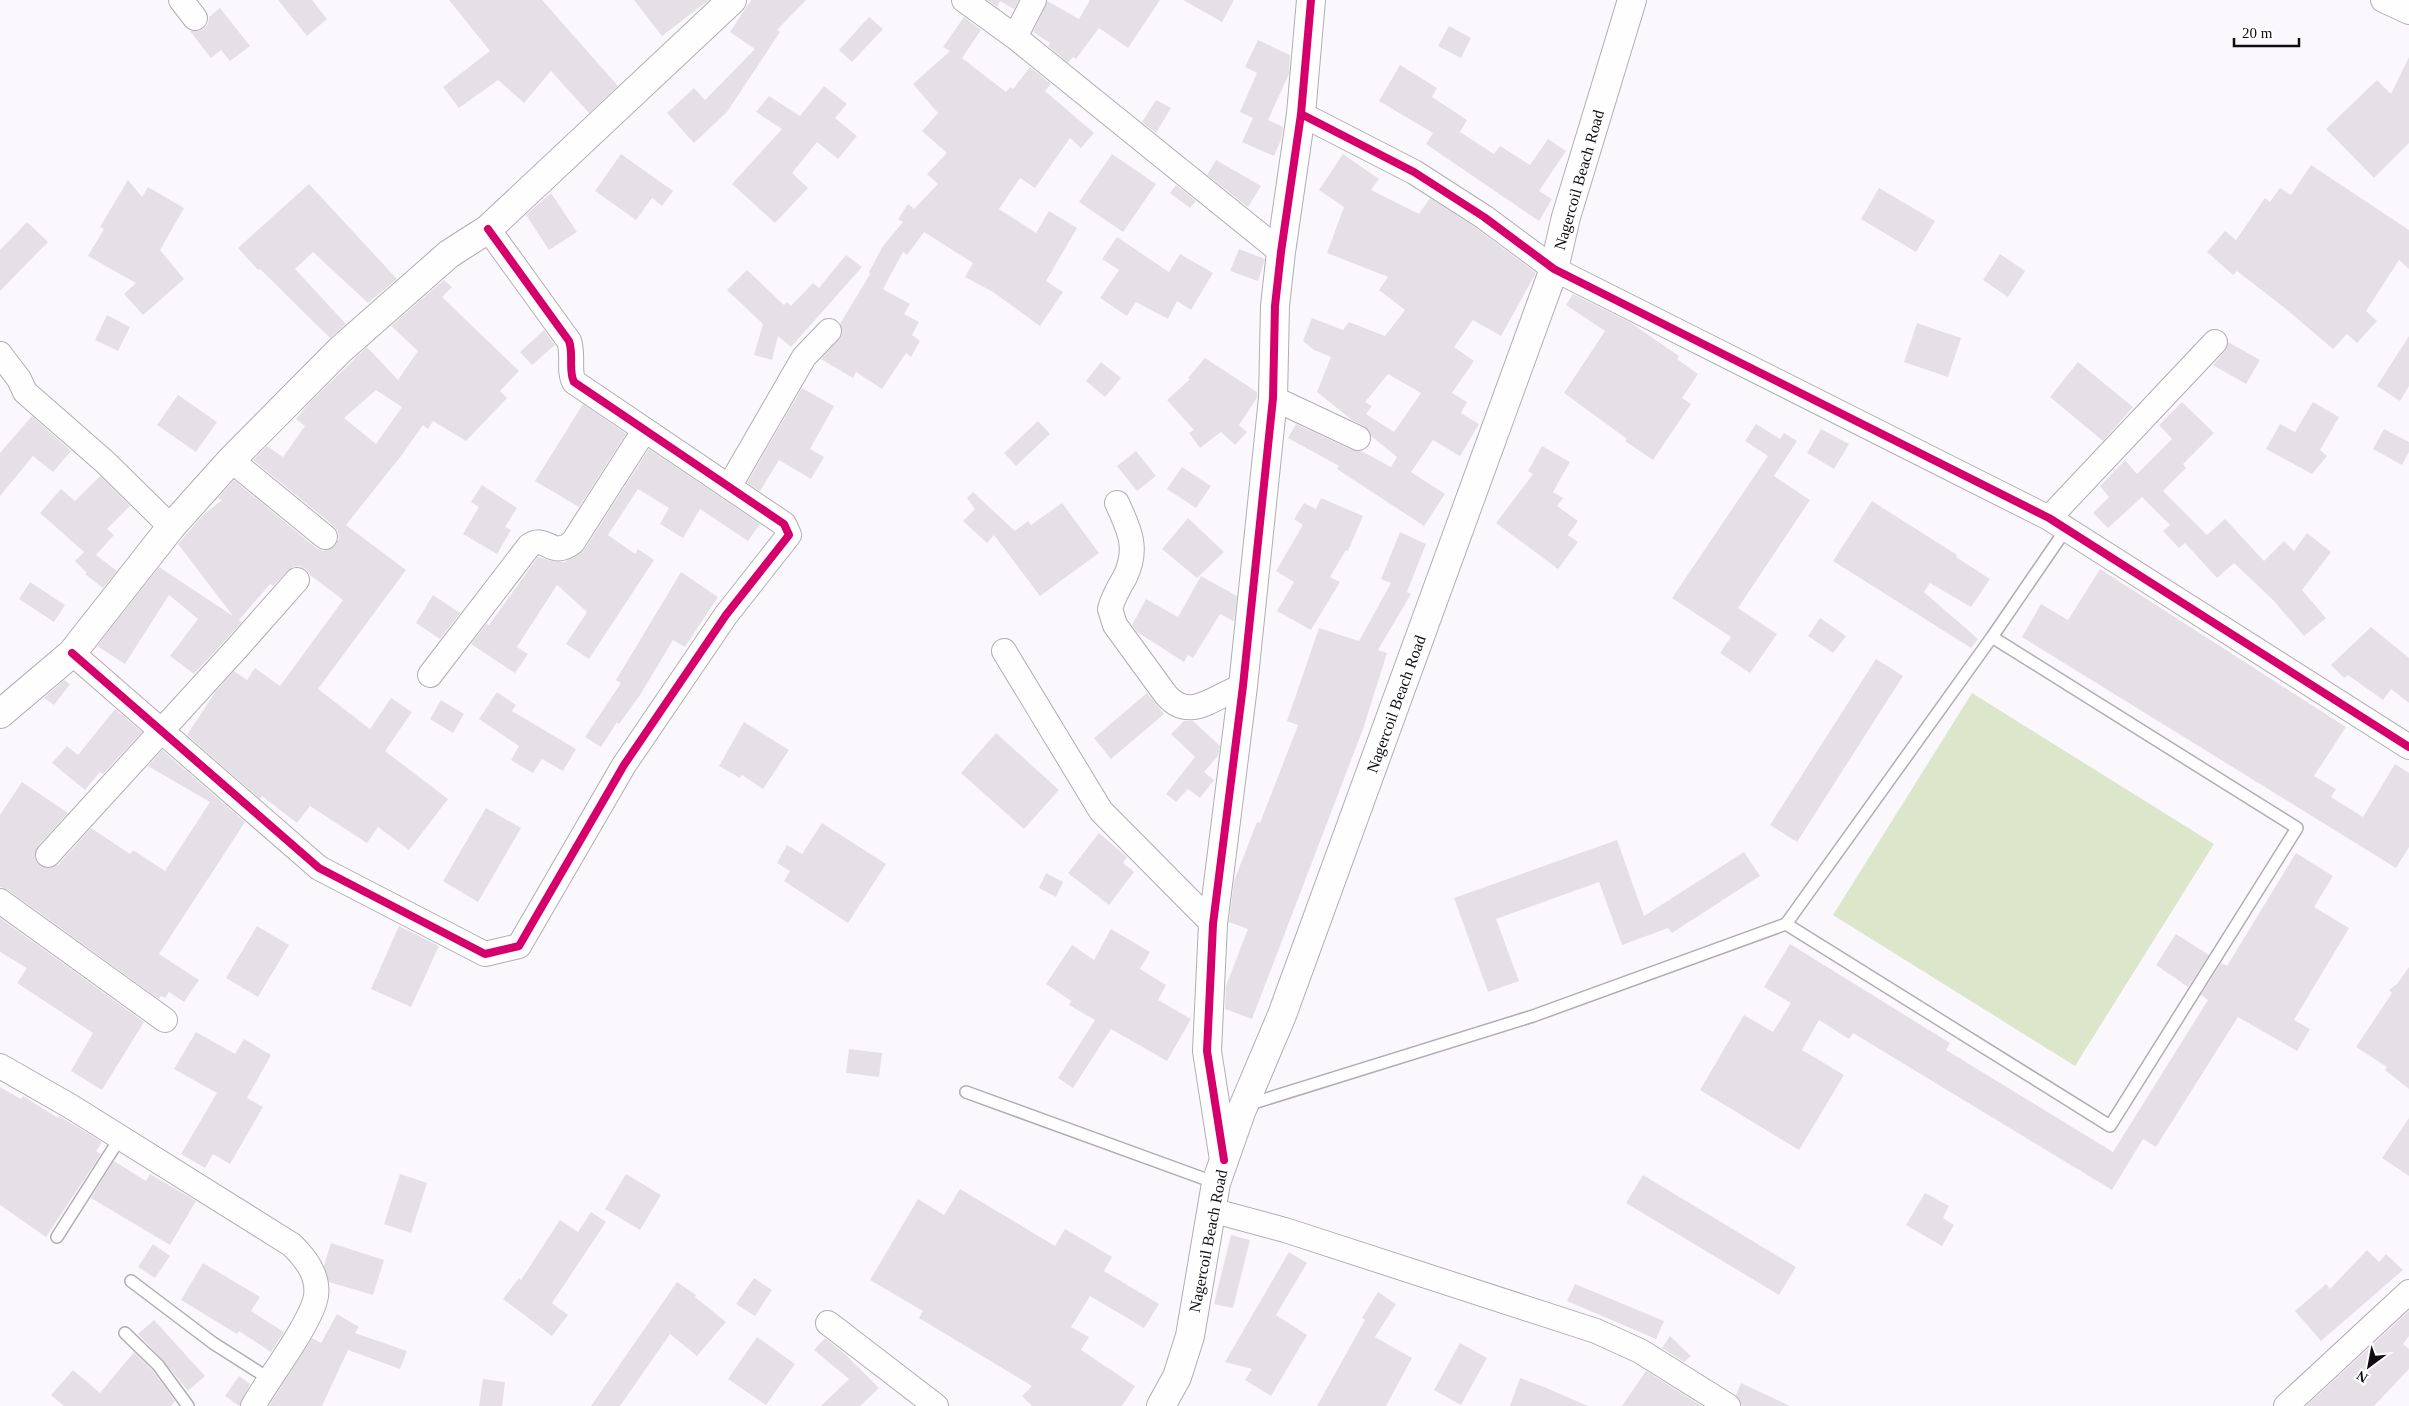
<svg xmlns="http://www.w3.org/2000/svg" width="2409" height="1406" font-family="Georgia,serif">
  <rect width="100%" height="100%" fill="#fbf8fd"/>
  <path fill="#dce6cb" d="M1972,693L2214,844L2075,1066L1833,915Z"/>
  <path fill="#e5e0e5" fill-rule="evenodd" d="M278,0H312L327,19L307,36Z
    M449,0H542L618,86L589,113L551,71L524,103L498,80L459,108L443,87L490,51Z
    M634,0H709L662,36Z
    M751,0H806L777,30L780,32L727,112L694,143L667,113L694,88L705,100L755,49L730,32Z
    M987,0H1019L1014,9L1000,1L997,7Z
    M1090,0H1160L1128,48L1099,28L1076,59L1073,57L1068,63L1048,46L1050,43L1033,32L1047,1L1079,19Z
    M1183,0H1234L1222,22Z
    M220,8L250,46L230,61L221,50L211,58L190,31L203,29L208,24L209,17Z
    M869,17L883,29L852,62L839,50Z
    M964,17L981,30L962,58L1006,92L1010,87L1013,89L1030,67L1051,84L1045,91L1094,133L1081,148L1070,138L1035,188L1020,178L999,209L1036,233L1049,211L1077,228L1046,281L1063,292L1040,326L993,292L965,277L973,263L924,232L907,255L903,252L883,289L910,304L904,314L919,322L912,335L920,341L911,357L906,353L882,389L856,372L853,378L821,359L842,335L840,324L870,274L869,272L883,246L903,222L898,219L908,204L914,209L938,184L927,174L947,153L922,131L938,113L913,84L950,51L943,47Z
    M1449,26L1471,38L1461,58L1438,46Z
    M1258,40L1290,55L1289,74L1268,120L1283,127L1281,140L1274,156L1242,142L1253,118L1240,112L1257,73L1245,67Z
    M2409,57V143L2374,178L2326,129L2377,80L2391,94Z
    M1400,65L1437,88L1432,97L1467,120L1460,132L1494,154L1500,146L1530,165L1548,139L1566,151L1539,191L1552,199L1539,221L1426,144L1433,133L1379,101Z
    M824,86L847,104L835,118L857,136L838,159L817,142L792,173L808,188L775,223L732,184L782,129L756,112L769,96L800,116Z
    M1156,100L1171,108L1156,133L1142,122Z
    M621,154L673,191L662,206L652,198L636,220L595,191Z
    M1112,154L1156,184L1123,232L1079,202Z
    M1343,154L1379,179L1371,190L1419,214L1430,198L1476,228L1536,273L1501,336L1473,320L1454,347L1474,361L1452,393L1467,402L1461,413L1479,424L1460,456L1433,440L1411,472L1445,494L1424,526L1337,469L1339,466L1288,438L1296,424L1352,450L1361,451L1391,467L1397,457L1371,436L1364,426L1352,420L1317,392L1331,357L1314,350L1303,341L1312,318L1343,330L1349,322L1385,336L1405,310L1379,290L1388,277L1327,253L1344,207L1319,190ZM1388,374L1421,393L1394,432L1366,414L1372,406L1365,402Z
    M1216,160L1261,186L1248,207L1207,175Z
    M2311,165L2409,230V269L2399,260L2366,311L2377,321L2357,343L2347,334L2333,349L2286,309L2237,271L2233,275L2207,252L2225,231L2236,240L2265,198L2270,202L2280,188L2291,195Z
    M128,180L142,197L148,187L184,208L160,250L184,279L143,315L124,294L136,283L88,256L104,229L100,227Z
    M309,184L397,279L368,303L313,252L295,269L346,324L330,338L260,269L258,270L238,248Z
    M1176,185L1196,201L1190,208L1170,193Z
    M1879,188L1935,221L1916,252L1861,219Z
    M551,193L577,232L549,250L526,215Z
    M27,222L48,242L0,291V250Z
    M1117,237L1169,272L1180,254L1213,273L1191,310L1177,301L1168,319L1136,302L1127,316L1100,298L1119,270L1102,259Z
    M1239,249L1265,259L1258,281L1230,271Z
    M2000,254L2025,271L2008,297L1983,280Z
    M846,255L862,267L791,347L778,336L772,360L754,355L763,324L727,290L747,270L784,305L787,302L791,306L813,283L819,288Z
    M444,280L452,287L442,297L519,371L500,391L507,398L466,441L433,421L428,429L423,425L401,456L346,525L406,570L318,689L370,729L391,698L412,712L385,751L448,799L409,850L378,827L367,843L310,806L297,823L262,796L260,799L187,735L216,691L234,671L247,680L255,668L280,686L343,600L310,575L306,569L299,566L292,567L273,586L270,584L239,620L242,622L194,674L170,656L198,619L169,595L125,664L97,646L159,567L233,616L178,544L203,515L222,500L218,498L234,480L316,548L323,551L335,546L339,539L338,532L334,526L253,460L267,446L283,457L305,426L296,419L309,403L367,347L398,380L418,351L391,326ZM376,390L402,407L376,444L344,418Z
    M1573,294L1631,323L1679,356L1677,359L1698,374L1682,398L1691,404L1653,460L1625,441L1627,439L1564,393L1605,331L1566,305Z
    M107,315L130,327L118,351L95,340Z
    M1917,323L1961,338L1948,377L1904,362Z
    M544,330L555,345L532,365L520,352Z
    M2409,336V386L2400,401L2377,386Z
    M2228,342L2260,360L2246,384L2213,365L2225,351Z
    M1205,358L1257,392V398L1239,425L1247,432L1235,445L1221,432L1200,448L1189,433L1194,430L1167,400L1190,379L1188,378Z
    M1101,362L1121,378L1105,397L1086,381Z
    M2078,362L2133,407L2103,441L2050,397Z
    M802,388L834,406L810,449L824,457L811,479L779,460L760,491L747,483Z
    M178,395L217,422L196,452L157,425Z
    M2182,402L2214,433L2183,464L2186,468L2163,491L2207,535L2225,519L2264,561L2284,541L2294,551L2307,533L2331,552L2302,590L2326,618L2304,636L2273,600L2234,563L2217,578L2185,543L2179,548L2163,531L2170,525L2142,497L2108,528L2093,513L2109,497L2100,486L2125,460L2137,474L2172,439L2159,425Z
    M2313,402L2339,417L2320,450L2327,456L2312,474L2266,449L2280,424L2295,432Z
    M583,404L626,434L579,507L535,481Z
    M32,416L71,451L53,472L33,456L0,496V453Z
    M1038,421L1050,434L1016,466L1004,453Z
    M1756,424L1780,439L1784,433L1797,441L1774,476L1810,500L1738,608L1777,634L1750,673L1720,653L1731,637L1672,598L1768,456L1745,441Z
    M1821,429L1849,444L1834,469L1807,453Z
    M2384,429L2409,442V452L2402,465L2373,449Z
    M1542,446L1570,462L1553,492L1563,498L1557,506L1578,521L1568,535L1578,542L1558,569L1496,523L1533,474L1528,471Z
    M649,449L760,524L748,541L700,509L683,538L660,524L669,508L638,489L608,535L635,554L638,549L654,560L589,659L566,644L587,612L557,585L517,647L528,654L515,673L471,644L486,624L489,625L538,557L552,561L564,562L584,550Z
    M1136,451L1156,476L1137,491L1117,466Z
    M1182,467L1211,486L1196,508L1167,489Z
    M100,476L130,506L107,529L114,535L96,555L117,571L103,588L85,574L87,573L75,561L84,552L40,513L61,489L75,501Z
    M482,485L517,508L505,527L511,530L497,554L463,534L479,507L471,502Z
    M973,492L1015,531L1028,521L1031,525L1062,503L1099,553L1040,596L994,535L987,543L963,521L975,509L967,498Z
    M1321,498L1363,516L1348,551L1346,550L1330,577L1340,582L1311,630L1277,611L1294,582L1276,571L1303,525L1294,519L1304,503L1316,509Z
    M1872,501L1957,555L1956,557L1990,579L1971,607L1930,583L1924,592L1978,639L1971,648L1833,561Z
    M1188,518L1224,552L1197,578L1162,549Z
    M1400,532L1426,544L1407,592L1411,594L1378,650L1387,653L1363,729L1252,1019L1225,1009L1226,986L1248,929L1229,922L1234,881L1257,822L1260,823L1298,725L1287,721L1319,628L1359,641L1391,583L1381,579Z
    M2100,569L2346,727L2314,776L2336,789L2331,797L2363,817L2395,764L2409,773V847L2396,868L2022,637L2041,604L2068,620Z
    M681,572L718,597L685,647L673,640L640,695L619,724L617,722L601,747L585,737L621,683L616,680Z
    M1201,576L1237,596L1234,620L1233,621L1220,614L1193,658L1188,655L1184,662L1137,632L1132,625L1146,599L1178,617Z
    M30,582L65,605L54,622L19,599Z
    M433,595L460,613L440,639L416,623Z
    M1820,618L1846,636L1833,653L1808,636Z
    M2371,627L2409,658V703L2391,689L2383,700L2348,675L2344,678L2331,665Z
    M1876,659L1903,676L1797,842L1770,825Z
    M64,680L70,684L54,705L44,698Z
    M497,692L516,705L512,711L576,749L563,771L542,759L533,773L511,760L519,746L479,719Z
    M1147,693L1164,714L1111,759L1094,738Z
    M441,700L464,714L453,733L430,719Z
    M115,709L142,732L103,774L100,772L85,790L52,763L67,746L78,755Z
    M1184,721H1193L1220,746L1218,756L1204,772L1214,780L1200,798L1188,789L1176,802L1166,794L1195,757L1171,734Z
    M744,722L789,750L763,789L742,775L740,778L719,766Z
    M996,733L1059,790L1024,829L961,773Z
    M162,750L245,822L159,954L199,980L184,1002L169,992L165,998L161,996L159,999L8,890L0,887V815L22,782L68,813L38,846L35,859L39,865L46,868L58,865L91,828L130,854L133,850L165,871L210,802L148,766Z
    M486,808L521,828L478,902L443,881Z
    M822,823L886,864L848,923L784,881L790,871L777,863L787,845L802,854Z
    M1099,833L1127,857L1123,863L1134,872L1109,905L1068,873Z
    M1617,840L1644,916L1744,852L1760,876L1672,933L1668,928L1622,945L1599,882L1496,919L1519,981L1488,992L1454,898Z
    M2296,853L2333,876L2314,907L2349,928L2294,1020L2310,1029L2297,1051L2238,1017L2156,1147L2143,1139L2112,1190L1853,1033L1849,1039L1819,1020L1802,1050L1844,1075L1799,1150L1700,1090L1744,1015L1773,1032L1791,1003L1764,987L1790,944L1950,1043L1946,1050L2113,1152L2208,1000L2201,995L2221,963L2227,966Z
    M1046,873L1063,882L1056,897L1039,888Z
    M0,918L144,1022L102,1090L71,1071L93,1033L17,983L27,968L0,952Z
    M257,926L289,945L258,997L226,978Z
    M399,926L439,946L411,1007L371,989Z
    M1111,929L1150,952L1140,969L1166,985L1158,1000L1191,1019L1167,1061L1111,1029L1073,1088L1058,1078L1095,1020L1069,1005L1071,1001L1046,984L1072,945L1094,960Z
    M2176,934L2209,955L2188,987L2156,965Z
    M2409,967V1089L2385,1070L2387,1067L2356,1047L2392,993L2389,990L2397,984Z
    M196,1032L235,1054L244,1039L271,1055L247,1098L263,1107L230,1164L213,1154L205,1168L181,1154L217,1093L174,1069Z
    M849,1049L882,1053L879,1077L846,1073Z
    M0,1087L21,1099L23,1096L58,1118L59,1116L102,1142L96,1151L101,1154L46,1237L0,1205Z
    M2409,1118V1176L2382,1158Z
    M114,1161L146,1181L150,1174L196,1201L170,1245L91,1198Z
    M400,1174L427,1183L411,1233L384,1224Z
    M626,1174L661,1195L640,1230L605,1209Z
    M1643,1175L1796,1267L1779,1295L1626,1203Z
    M960,1189L1055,1246L1065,1229L1112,1257L1104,1271L1159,1304L1144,1328L1090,1296L1071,1327L1089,1337L1081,1350L1135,1386L1122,1406H1032L1022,1396L1032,1386L919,1318L923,1311L870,1280L918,1199L944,1215Z
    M1925,1193L1949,1206L1943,1218L1954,1225L1942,1246L1906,1225Z
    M591,1212L606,1222L552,1303L568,1315L552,1336L503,1299L519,1278L521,1280L560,1220L578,1232Z
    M1231,1235L1250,1240L1233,1308L1214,1304Z
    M331,1243L384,1260L373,1295L329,1282L324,1266Z
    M153,1244L170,1256L155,1278L138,1267Z
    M2367,1250L2379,1262L2386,1254L2403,1270L2321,1341L2295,1311L2326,1284L2330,1289Z
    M1289,1252L1307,1263L1276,1315L1307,1335L1271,1396L1245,1380L1252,1369L1225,1362Z
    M203,1263L260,1297L251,1311L284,1332L271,1352L239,1331L237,1334L181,1300Z
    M754,1278L772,1290L755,1316L736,1304Z
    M677,1282L696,1295L695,1297L726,1322L697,1356L670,1334L620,1406H591Z
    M1575,1284L1664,1321L1656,1339L1567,1301Z
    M1378,1292L1396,1304L1375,1337L1412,1358L1386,1406H1317L1365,1320L1362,1318Z
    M2409,1311V1336L2403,1344L2409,1349V1369L2374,1406H2306Z
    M337,1314L359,1327L355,1333L407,1351L400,1369L348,1350L322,1406H269L312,1338L321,1343Z
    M154,1320L205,1376L188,1391L163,1360L138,1334Z
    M1670,1336L1691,1356L1684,1362L1662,1348Z
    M757,1337L795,1364L766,1405L728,1379Z
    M825,1338L845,1354L879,1388L860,1406H821L849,1379L814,1350Z
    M1460,1343L1487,1358L1461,1405L1434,1390Z
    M134,1352L152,1370L175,1401L171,1406H64L51,1395L73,1370L100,1393Z
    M1646,1371L1702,1406H1622Z
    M239,1376L250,1384L239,1406L225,1396Z
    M1520,1378L1544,1387L1588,1406H1510Z
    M483,1379L505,1382L502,1406H479Z
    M1741,1383L1790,1406H1742L1736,1395Z"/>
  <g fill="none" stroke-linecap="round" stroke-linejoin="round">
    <g stroke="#b1adb3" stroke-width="14">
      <path id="service" d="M1992,637L2297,828L2110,1126L1786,924Z
        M1992,637L2066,529
        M966,1092L1216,1183
        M1247,1105L1533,1016L1786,924
        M57,1237L120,1138
        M131,1281L213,1343L268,1378
        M125,1333L158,1365L188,1406"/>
    </g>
    <g stroke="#b1adb3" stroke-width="26">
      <path id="minor" d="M181,0L195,18
        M964,0L1015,37L1281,252
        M2383,0L2409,12
        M1015,37L1034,0
        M1301,114L1414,172L1484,217L1554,269L2049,518L2409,747
        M0,354L19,379L25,392L105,462L171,527
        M1273,398L1358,438
        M231,460L325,537
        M729,487L804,357L829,331
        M1117,503C1129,529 1139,548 1125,577C1119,587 1113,597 1110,609L1115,625L1166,695C1190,723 1214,696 1243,686
        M2049,518L2215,342
        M1004,651L1101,811L1213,924
        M72,653L319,868L485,954L519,946L624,765L726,615L789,535L784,524L574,382C568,371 574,354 569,341L488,229
        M430,675L529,546C547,533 550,560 573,542L644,431
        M48,855L237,648L297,580
        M0,901L165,1020
        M0,1066L70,1106L292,1245C305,1258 319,1275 316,1296C312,1322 268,1379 253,1406
        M1211,1210L1285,1230L1596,1331L1640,1351L1728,1406
        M828,1323L936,1406
        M2286,1406L2409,1292"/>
    </g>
    <g stroke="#b1adb3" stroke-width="30">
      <path id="tertiary" d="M0,714L72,653L171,527L231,460L340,350L449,254L488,229L732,0
        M1224,1160L1207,1051L1213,924L1243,686L1273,398L1275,306L1281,252L1301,114L1311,0"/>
    </g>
    <g stroke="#b1adb3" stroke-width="30">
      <path id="secondary" d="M1161,1406L1177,1377L1190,1336L1216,1183L1241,1112L1282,1015L1554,269L1566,217L1632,0"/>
    </g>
    <use href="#service" stroke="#fefeff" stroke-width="11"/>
    <use href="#minor" stroke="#fefeff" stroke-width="24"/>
    <use href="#tertiary" stroke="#fefeff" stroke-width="28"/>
    <use href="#secondary" stroke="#fefeff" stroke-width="28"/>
    <g stroke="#fff" stroke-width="11">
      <path id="cycleway" d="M1301,114L1414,172L1484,217L1554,269L2049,518L2409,747
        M72,653L319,868L485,954L519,946L624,765L726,615L789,535L784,524L574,382C568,371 574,354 569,341L488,229
        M1224,1160L1207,1051L1213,924L1243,686L1273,398L1275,306L1281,252L1301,114L1311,0"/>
    </g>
    <use href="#cycleway" stroke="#d6006c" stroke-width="8"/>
  </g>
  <g text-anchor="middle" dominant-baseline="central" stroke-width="5" stroke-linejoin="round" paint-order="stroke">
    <g font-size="16" fill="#100c13" stroke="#fff">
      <text transform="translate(1579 180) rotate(-74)">Nagercoil Beach Road</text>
      <text transform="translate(1396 704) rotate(-70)">Nagercoil Beach Road</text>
      <text transform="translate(1208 1241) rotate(-79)">Nagercoil Beach Road</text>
    </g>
  </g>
  <g transform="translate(2369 1366) rotate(212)" stroke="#ffffff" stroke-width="4" paint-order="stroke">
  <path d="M0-4L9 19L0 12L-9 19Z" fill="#100c13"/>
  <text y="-8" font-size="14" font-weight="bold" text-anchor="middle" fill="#100c13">N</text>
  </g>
  <path d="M2234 38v8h65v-8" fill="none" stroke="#100c13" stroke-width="2.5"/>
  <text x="2242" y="38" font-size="15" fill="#100c13" stroke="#ffffff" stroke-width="4" paint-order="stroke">20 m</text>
</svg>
